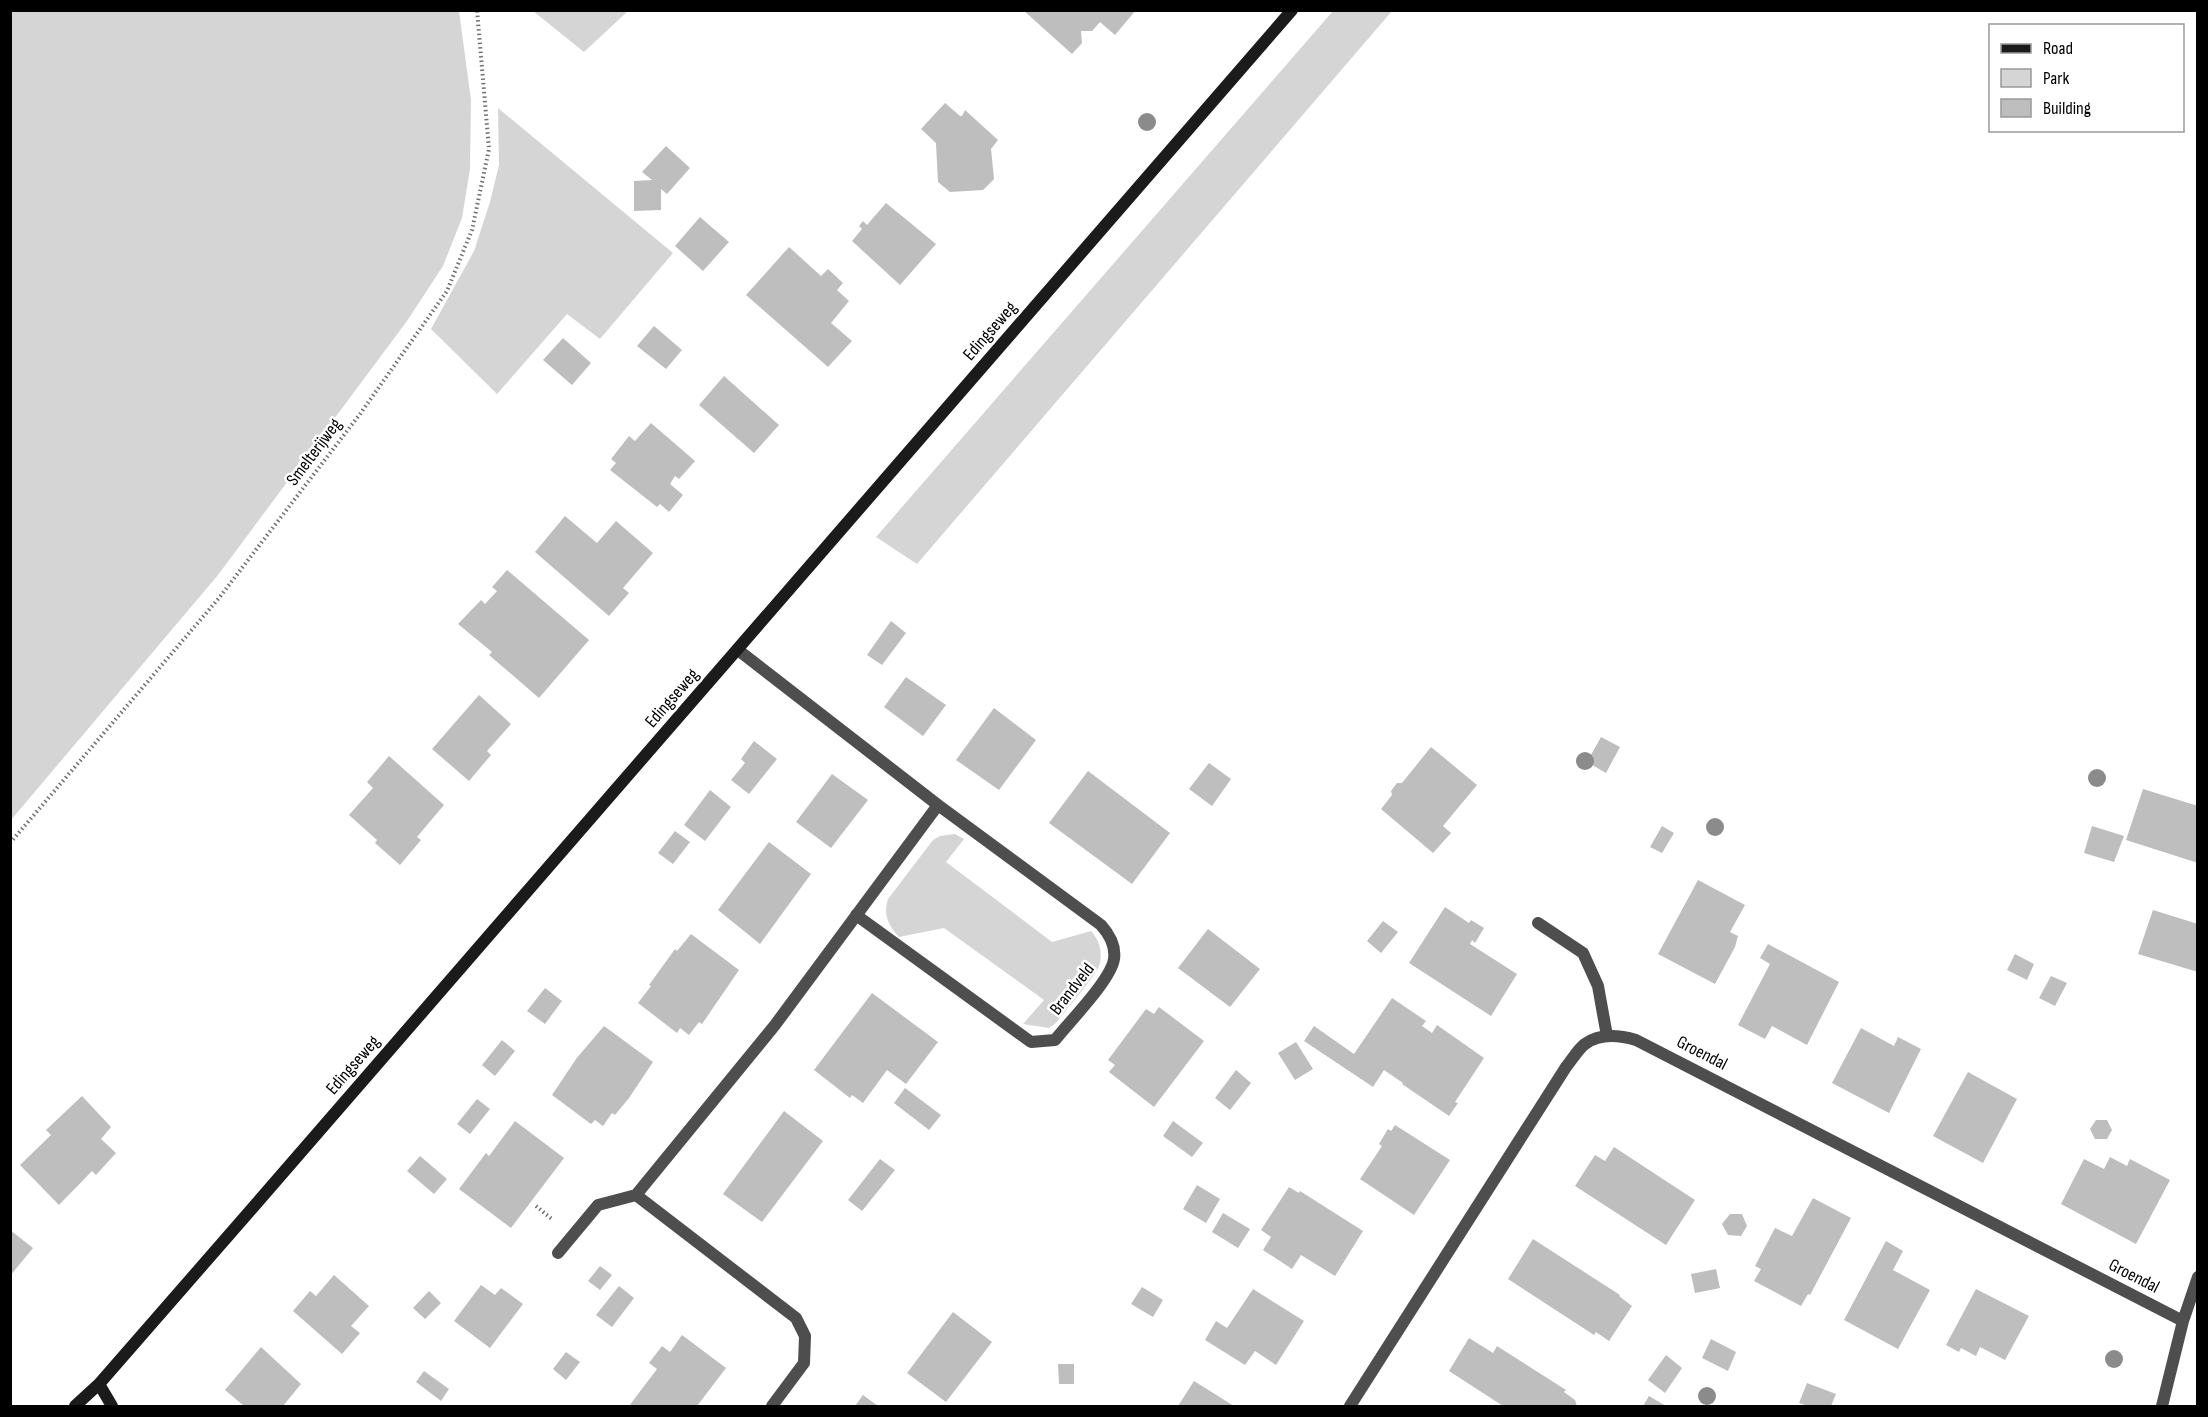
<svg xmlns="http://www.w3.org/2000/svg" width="2208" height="1417" font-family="'Sofia Sans Condensed',sans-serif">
  <rect width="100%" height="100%" fill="#fff"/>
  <path fill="#d5d5d5" d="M11,10L459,11L471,100L470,169L462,218L443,266L407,321L218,575L11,820Z
    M533,11H628L584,52Z
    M1333,11H1392L917,564L876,537Z
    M498,108L673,253L600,339L567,314L497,394L431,329L474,251L490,202L499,165Z
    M955,834L964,839L946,862L1052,942L1091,931C1100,941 1103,953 1099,966C1094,978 1065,1011 1056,1023L1049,1028L1023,1024L1044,1000L944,928L899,937C888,925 883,914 888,899L933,840L940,836Z"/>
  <path fill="#bebebe" d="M1023,10H1136L1115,35L1100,22L1092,31H1081L1082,43L1072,54Z
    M945,103L960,116H962L965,110L998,140L991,149L994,179L983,190L950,192L938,182L936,143L921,129Z
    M666,146L690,168L667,194L661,189V210L634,211V181L652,180L642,172Z
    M886,203L936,244L900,285L852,241L862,229L859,226L863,221L867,225Z
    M700,217L729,242L703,271L675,246Z
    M789,247L821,276L828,269L843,283L837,290L849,301L831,323L852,341L828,367L746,295Z
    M654,326L682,350L666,369L637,346Z
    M563,338L591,363L572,385L543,360Z
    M724,376L779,425L754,453L699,405Z
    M651,423L695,461L679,479L675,476L670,484L683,495L669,512L660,504L657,507L610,470L616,463L611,459L629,436L635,441Z
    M565,516L597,543L616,521L653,553L623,588L629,593L609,616L535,552Z
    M507,570L589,640L539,698L489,655L492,652L458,624L481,600L485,604L497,591L492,587Z
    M891,621L906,633L882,665L867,655Z
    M906,677L946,705L923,736L884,707Z
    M479,695L511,724L487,751L491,755L469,781L432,749Z
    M994,708L1036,740L999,790L956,760Z
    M1601,737L1620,747L1606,773L1587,762Z
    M754,741L777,759L749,794L731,780L745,763L741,759Z
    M1431,747L1477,785L1443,826L1451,833L1433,853L1381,809L1392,795L1391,791L1397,783H1402Z
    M389,756L444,805L417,837L421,840L400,865L375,843L377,840L349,815L373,788L367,782Z
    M1209,763L1231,779L1212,806L1189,789Z
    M1088,771L1170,833L1132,884L1049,823Z
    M832,774L868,800L831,848L796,822Z
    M2143,789L2198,806V863L2126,840Z
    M710,790L731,807L705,841L684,825Z
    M1662,826L1674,833L1662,853L1650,847Z
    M2092,826L2124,836L2114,862L2084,853Z
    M675,831L690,842L673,864L658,853Z
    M769,842L811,874L760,944L718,910Z
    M1698,880L1745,905L1730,932L1738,936L1735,947L1715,984L1658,954Z
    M1445,907L1469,923L1471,920L1484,928L1475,943L1472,940L1470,944L1517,974L1491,1016L1409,963Z
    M2153,910L2198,924V972L2138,954Z
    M1383,921L1398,932L1381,953L1367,941Z
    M1208,929L1260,969L1230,1007L1178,968Z
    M691,934L739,970L702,1024L699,1022L689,1035L680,1028L677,1033L638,1003L651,986L649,985L675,949L677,951Z
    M1768,944L1839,982L1807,1045L1772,1026L1765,1039L1738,1025L1770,964L1760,958Z
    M2015,954L2034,964L2027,980L2007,970Z
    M2051,976L2067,983L2055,1006L2039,998Z
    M545,988L562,1001L545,1024L527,1011Z
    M872,993L938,1042L906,1084L887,1070L863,1103L852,1095L850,1098L814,1070Z
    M1392,998L1426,1021L1422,1026L1432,1033L1437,1025L1484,1058L1455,1102L1458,1103L1449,1116L1402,1084L1403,1083L1384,1070L1373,1087L1304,1041L1314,1026L1354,1054Z
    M1159,1007L1204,1041L1154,1107L1109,1072L1115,1065L1108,1060L1146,1009L1154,1014Z
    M604,1026L653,1062L629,1098L615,1115L612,1113L603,1126L595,1120L591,1124L552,1095L576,1059Z
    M1861,1028L1894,1046L1898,1037L1921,1049L1889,1113L1832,1083Z
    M502,1040L515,1051L495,1076L482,1065Z
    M1296,1042L1313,1069L1295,1080L1278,1053Z
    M1236,1070L1251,1083L1230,1110L1215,1098Z
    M1968,1072L2017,1099L1983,1163L1933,1136Z
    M905,1088L941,1115L929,1130L894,1103Z
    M82,1096L111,1127L101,1139L116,1153L96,1175L92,1171L59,1205L20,1165L51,1135L46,1130Z
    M477,1099L490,1109L470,1134L457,1124Z
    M784,1111L823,1141L762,1222L723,1194Z
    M2096,1120H2107L2112,1130L2107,1139H2095L2090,1129Z
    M515,1121L564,1158L511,1228L459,1189L486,1153L489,1156Z
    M1173,1121L1203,1143L1192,1157L1163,1136Z
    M1395,1125L1450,1160L1414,1215L1360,1179L1382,1146L1379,1144L1388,1129L1391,1131Z
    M1614,1147L1695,1200L1666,1245L1575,1186L1595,1155L1605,1161Z
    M420,1156L447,1179L434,1194L407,1171Z
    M2110,1157L2127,1166L2130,1159L2170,1180L2136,1244L2061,1204L2084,1159L2104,1169Z
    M880,1159L895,1170L862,1211L848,1200Z
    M1197,1185L1220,1199L1206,1223L1183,1209Z
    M1289,1187L1299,1193L1300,1191L1363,1231L1335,1276L1301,1255L1292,1269L1263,1250L1271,1237L1261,1230Z
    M1813,1198L1851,1218L1810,1295L1808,1294L1801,1306L1754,1281L1761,1269L1755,1266L1775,1228L1792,1236Z
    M1223,1213L1250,1229L1238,1248L1212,1232Z
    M1730,1214H1742L1747,1226L1741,1236L1728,1235L1722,1224Z
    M10,1230L33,1248L10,1276Z
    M1533,1239L1620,1295L1619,1296L1632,1306L1609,1341L1596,1332L1594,1335L1508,1279Z
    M1886,1241L1903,1251L1893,1270L1930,1290L1898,1349L1844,1320Z
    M600,1266L612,1275L600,1290L588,1281Z
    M1716,1269L1720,1288L1695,1293L1691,1274Z
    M334,1275L369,1306L351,1326L360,1333L342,1354L293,1311L310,1291L316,1296Z
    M481,1285L495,1295L501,1288L523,1304L490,1348L454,1321Z
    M619,1286L634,1298L612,1327L596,1315Z
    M1142,1287L1163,1300L1153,1317L1131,1304Z
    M1253,1289L1304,1321L1276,1365L1255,1351L1245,1365L1205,1340L1216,1321L1227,1328Z
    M1976,1289L2029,1316L2005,1360L1980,1347L1976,1356L1961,1348L1959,1352L1946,1345Z
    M429,1291L441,1303L425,1319L413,1308Z
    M953,1312L992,1342L946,1402L907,1373Z
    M682,1335L726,1368L697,1406H629L657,1369L649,1363L662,1346L670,1352Z
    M1469,1338L1493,1353L1497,1346L1566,1390L1564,1392L1575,1400L1577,1406H1503L1449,1371Z
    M1711,1339L1736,1352L1728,1371L1702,1358Z
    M261,1347L301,1384L283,1406H244L225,1390Z
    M566,1352L580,1362L566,1380L553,1369Z
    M1666,1355L1682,1368L1665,1393L1648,1380Z
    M1058,1364H1074V1384H1059Z
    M424,1371L449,1389L441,1401L416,1382Z
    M1194,1381L1234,1406H1178Z
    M1807,1383L1836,1394L1831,1406H1808L1799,1403Z
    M863,1395L878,1406H855Z
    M1649,1396L1666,1406H1643Z"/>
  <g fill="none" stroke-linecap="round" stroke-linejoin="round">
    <path stroke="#707070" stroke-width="4" stroke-dasharray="1.5 3" stroke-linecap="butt" d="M10,843L219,598L360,414L447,291L472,230L489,149L477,10
      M536,1206L553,1220"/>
    <path stroke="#4e4e4e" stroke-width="12" d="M1538,923L1583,953L1598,986L1607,1036"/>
    <path stroke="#4e4e4e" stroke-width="12" d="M738,650L938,805L775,1025L636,1195L796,1318L805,1336L804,1363L772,1406
      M856,915L1031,1042L1055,1040C1069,1022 1111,980 1114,959C1116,946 1109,934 1101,925L938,805
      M558,1253L598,1205L636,1195
      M1350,1406L1566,1067C1572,1060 1578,1049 1585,1044C1600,1033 1619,1035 1636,1040L2183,1321
      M2162,1406L2183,1321L2198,1277"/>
    <path stroke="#1b1b1b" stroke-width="12" d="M99,1384L112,1406
      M75,1406L99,1384L249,1212L1292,10"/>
  </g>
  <g fill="#8b8b8b">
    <circle cx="1147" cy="122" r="9"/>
    <circle cx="1585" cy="761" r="9"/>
    <circle cx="2097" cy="778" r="9"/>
    <circle cx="1715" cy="827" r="9"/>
    <circle cx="2114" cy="1359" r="9"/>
    <circle cx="1707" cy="1396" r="9"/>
  </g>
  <g text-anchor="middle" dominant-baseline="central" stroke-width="5" stroke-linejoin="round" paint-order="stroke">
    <g font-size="18" fill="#000" stroke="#fff">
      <text transform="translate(990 331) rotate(-49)">Edingseweg</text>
      <text transform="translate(314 452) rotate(-53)">Smelterijweg</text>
      <text transform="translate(672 698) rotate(-49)">Edingseweg</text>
      <text transform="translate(1072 989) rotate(-52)">Brandveld</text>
      <text transform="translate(1702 1053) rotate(27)">Groendal</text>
      <text transform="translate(353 1065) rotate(-49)">Edingseweg</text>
      <text transform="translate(2134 1276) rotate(27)">Groendal</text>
    </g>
  </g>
  <rect width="2208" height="1417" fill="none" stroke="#000000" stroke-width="24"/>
  <rect x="1989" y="24" width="195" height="108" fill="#ffffff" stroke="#999999" stroke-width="1.5"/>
  <rect x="2001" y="44" width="30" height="9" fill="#1b1b1b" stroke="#999999" stroke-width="1.5"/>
  <text x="2043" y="54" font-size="18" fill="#000000">Road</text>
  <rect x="2001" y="69" width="30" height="18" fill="#d5d5d5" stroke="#999999" stroke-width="1.5"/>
  <text x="2043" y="84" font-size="18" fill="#000000">Park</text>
  <rect x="2001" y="99" width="30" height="18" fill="#bebebe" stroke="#999999" stroke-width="1.5"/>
  <text x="2043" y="114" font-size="18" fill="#000000">Building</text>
</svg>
